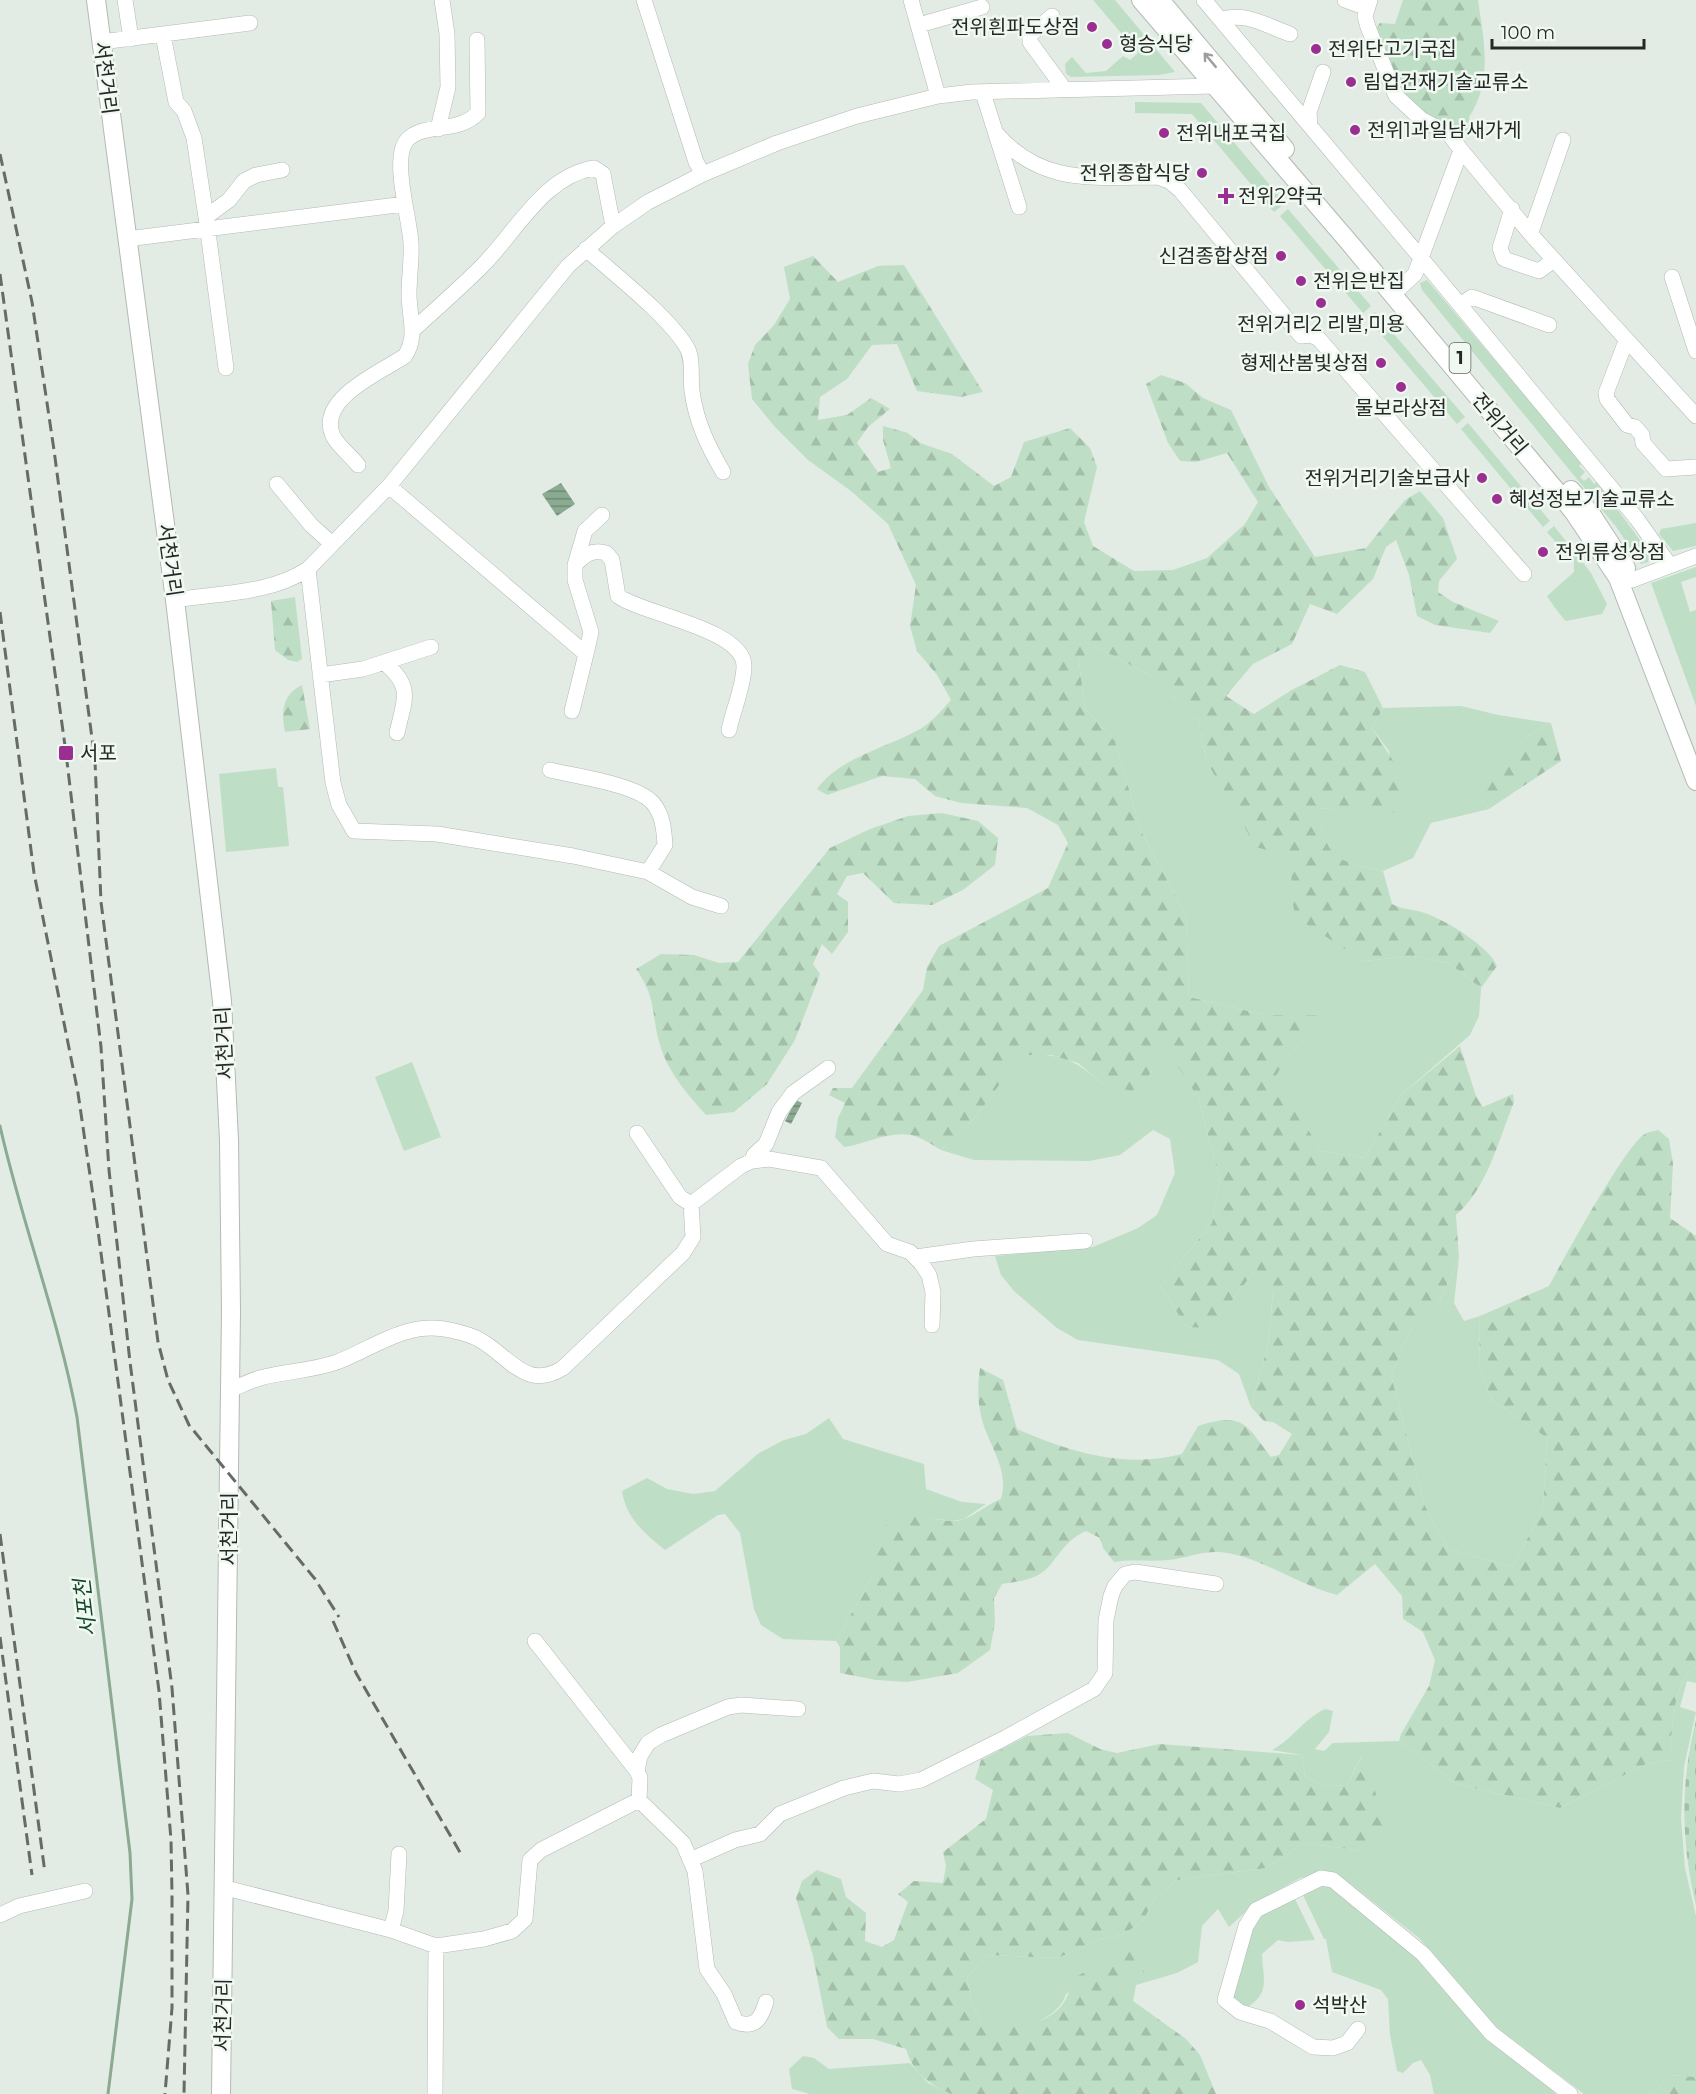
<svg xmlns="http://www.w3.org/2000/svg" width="1696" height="2094" font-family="Montserrat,'Noto Sans KR',sans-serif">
  <defs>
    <pattern id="forest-firs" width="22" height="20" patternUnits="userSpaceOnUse" patternTransform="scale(1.5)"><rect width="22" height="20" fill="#bedfc5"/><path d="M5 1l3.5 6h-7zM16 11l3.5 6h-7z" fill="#a3bfa9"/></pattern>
    <pattern id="cemetery-stones" width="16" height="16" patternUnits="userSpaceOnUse" patternTransform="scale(1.5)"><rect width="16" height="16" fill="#bedfc5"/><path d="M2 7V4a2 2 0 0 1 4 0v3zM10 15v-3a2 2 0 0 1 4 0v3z" fill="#a3bfa9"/></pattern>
    <pattern id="water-rules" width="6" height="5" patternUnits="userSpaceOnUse" patternTransform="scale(1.5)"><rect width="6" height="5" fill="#8aaa91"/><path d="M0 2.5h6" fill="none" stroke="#718a76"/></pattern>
  </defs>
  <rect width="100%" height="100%" fill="#e3ebe5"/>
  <path fill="#bedfc5" d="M1093,0H1115L1175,72L1159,75L1071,77L1066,74L1065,64L1072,57L1086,73L1106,71L1123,56L1130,60L1138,53Z
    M1135,102L1201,103L1285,203L1274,212L1192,114L1135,113Z
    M1288,209L1371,306L1363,313L1280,216Z
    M1427,280L1582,463L1579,466L1585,472L1580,477L1584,481L1589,477L1594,484L1597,482L1651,555V561L1641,564L1639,562L1617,528L1422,290L1420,283Z
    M1375,312L1465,417L1457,424L1368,319Z
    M1468,423L1550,521L1543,527L1461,429Z
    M1696,523V546L1673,551L1659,534L1661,529Z
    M1554,526L1591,573L1607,604L1602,614L1566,621C1564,620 1549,600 1547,596L1574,572V563L1547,532Z
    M1696,567V577L1681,582L1690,612L1696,610V706L1651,583Z
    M1095,646L1151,676L1198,721L1207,762L1293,857L1291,889L1364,961L1413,956L1449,963L1481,988L1479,1016L1470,1035L1400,1096L1365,1158L1321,1151L1275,1076L1288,1055L1332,1015H1265L1189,997L1186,916L1141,831L1115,741L1085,709L1079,661Z
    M1461,706L1498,715L1551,723L1526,737L1478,781L1476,792L1489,809L1431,823L1413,858L1383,871L1344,862L1327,849L1317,808L1396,812L1389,751L1372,728L1383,708Z
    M276,768L278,787H283L289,846L226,852L219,774Z
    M1165,1044L1198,1098L1220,1180L1212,1223L1161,1286L1186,1327L1204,1328L1230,1303L1256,1269L1273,1292L1268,1345L1251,1407L1239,1374L1218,1360L1078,1340L1057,1328L1014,1291L1001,1275L995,1256L1093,1247L1138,1228L1157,1215L1175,1173L1170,1139L1153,1130L1120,1155L1089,1161L974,1160L941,1150L978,1114L1021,1054C1064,1055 1071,1057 1104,1085L1150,1074Z
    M412,1062L441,1137L404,1151L375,1077Z
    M1459,1258L1454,1303L1464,1321L1480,1316L1479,1366L1492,1400L1547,1438L1543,1508L1513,1567L1448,1549L1425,1506L1391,1375L1409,1333L1440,1300Z
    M829,1418L843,1439L924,1464L926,1489L962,1502L986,1504L964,1519L951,1521L920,1516L873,1538V1575L836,1641L783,1639L761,1625L754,1609L740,1533L725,1514L718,1515L665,1550C645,1534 626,1518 622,1491L647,1478L667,1489L693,1494L715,1491L759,1453L784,1440L806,1434Z
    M1696,1667V1683L1687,1681L1680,1707L1696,1712L1684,1767L1681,1818L1685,1868L1696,1916V2077L1669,2075L1654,2094H1584L1496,2027L1420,1939L1343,1878L1322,1873L1300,1878L1255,1903L1229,1927L1218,1909L1202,1926L1198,1962L1177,1973L1136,1985L1133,2002L1114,1988L1121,1977L1142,1956L1066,1994C1061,2013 1034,2027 1014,2026C1003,2026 992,2023 981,2021L971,2002L967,1977L987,1955L1058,1958L1100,1939L1122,1935L1143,1921L1154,1899L1177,1880L1266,1868L1304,1843L1363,1851L1362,1755L1347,1785L1327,1786L1305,1777L1302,1755L1272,1750C1295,1737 1301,1721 1325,1709L1333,1711L1329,1732L1315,1749L1324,1751L1333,1743L1399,1741L1457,1784L1560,1808L1646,1764L1670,1760C1672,1736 1672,1678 1696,1667Z
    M1330,1883L1426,1965L1556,2094H1434L1430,2075L1421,2060L1413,2063L1403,2073L1397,2071L1390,2035L1388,1999L1381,1990L1332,1972L1326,1939H1324L1303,1895Z
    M1295,1899L1315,1940L1288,1942L1278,1940L1262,1954C1263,1980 1271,1993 1245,2009L1232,2002L1249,1927L1258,1915Z
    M803,2056L814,2058L829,2069L910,2063L928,2083L951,2094H810L792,2089L789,2069Z"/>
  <path fill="url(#forest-firs)" d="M1403,0H1478C1484,42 1493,80 1469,117L1471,128L1467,135L1462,136L1453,127L1424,113L1402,95L1375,29L1380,23L1395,24Z
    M813,256L838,282L878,266L904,265L983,392L961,397L917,391L897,344L872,345L847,379L820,397L818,420L847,415L871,398L890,409L868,427L857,443L878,472L891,468L883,440V426L908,433L920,443L952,454L994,486L1011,477L1024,442L1070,428L1090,448L1097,467L1084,522L1093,546L1134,571L1173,570L1207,558L1245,524L1258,502L1227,453L1196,462L1180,461L1168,443L1146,384L1161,375L1185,383L1203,398L1231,410L1269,487L1315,557L1366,548L1405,500L1420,491L1443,518L1457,559L1439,581L1438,592L1453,602L1499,621L1490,633L1435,625L1417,616L1409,575L1396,540L1386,547L1373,579L1337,614L1310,604L1292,644L1253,664L1226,696L1254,714L1290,691L1340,665L1365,672L1383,708L1372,728L1403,776L1396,813L1318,808C1327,860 1334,860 1383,871L1392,904C1404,910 1413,909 1425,913C1445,920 1489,946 1497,966L1481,988L1449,963L1413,956L1364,961L1295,917L1291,889L1292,857L1256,847L1207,762L1198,721L1151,676L1095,646L1079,661L1085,709L1115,741L1141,831L1186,916L1189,997L1265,1015H1333L1288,1055L1276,1076L1321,1151L1365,1158L1400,1096L1460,1046L1476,1096L1483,1107L1513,1094L1514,1102C1499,1139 1487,1189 1456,1215L1459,1258L1440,1300L1409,1333L1391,1375L1425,1506L1448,1549L1513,1567L1543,1508L1547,1438L1492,1400L1479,1366L1480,1316L1549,1286C1562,1262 1626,1144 1645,1134C1648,1132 1654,1131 1658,1130L1669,1139L1673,1164L1670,1218L1696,1236V1667C1672,1678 1672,1736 1670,1760L1646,1764L1560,1808L1457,1784L1399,1741L1401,1734L1429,1686L1435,1660L1423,1632L1403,1619L1402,1596L1375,1564L1337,1595C1298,1585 1258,1555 1219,1552C1202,1551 1186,1558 1169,1560C1151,1562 1133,1559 1114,1562L1103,1548L1100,1538L1086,1531C1060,1542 1055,1567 1038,1575C1028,1581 1014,1582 1002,1584L994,1598L995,1623L990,1650L958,1673L907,1682L876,1680L840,1673V1647L836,1641L873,1575V1538C880,1532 886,1524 894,1519C914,1506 943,1527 964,1519C977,1514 988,1504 1001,1499C1010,1467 987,1445 981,1415C977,1399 978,1383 980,1368L1003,1380L1017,1429C1070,1452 1125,1469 1182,1454L1198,1426C1244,1411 1246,1425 1271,1457L1279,1455L1292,1434L1273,1422L1264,1421L1251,1407L1268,1345L1273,1293L1256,1269L1230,1303L1205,1328L1186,1327L1161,1286L1212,1223L1220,1180L1198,1098L1165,1045L1150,1074L1132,1091L1104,1085L1078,1063L1051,1055H1021L978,1114L941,1150C932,1145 921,1137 911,1135C888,1131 866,1144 844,1147L835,1137L838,1118L845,1103L829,1095L833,1088H852L923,990L927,967L939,946L1048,888L1068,843L1058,825L1027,808L961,803L935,796L915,779L882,776L827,795L817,789C840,757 887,748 920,729C932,722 942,710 951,700L937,675L917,651L910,626L916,585L888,524L851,491L808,460L775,427L752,399L748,364L755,345L774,325L790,299L784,267Z
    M295,597L302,659L297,662L288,660L275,650L271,601Z
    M302,685L310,729L285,732C281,713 282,694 302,685Z
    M1551,723L1561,761L1489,809L1476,792L1477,781L1526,737Z
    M942,813L978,821L998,838L995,865L963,890L932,905L894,903L863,873L847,876L837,894L848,902V932L832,954L822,944L813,964L820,974L795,1040L767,1084L734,1112L706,1115C687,1094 668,1072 660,1045C651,1015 657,998 636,969L661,954L694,955L719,963L738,962L830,848L870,829L908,816Z
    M1068,1733L1100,1749L1117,1753L1160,1744L1302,1755L1305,1777L1327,1786L1347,1785L1363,1754L1386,1825L1363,1851L1304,1843L1266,1868L1177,1880L1154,1899L1143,1921L1122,1935L1100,1939L1058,1958L987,1955L967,1977L971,2002L981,2021C1008,2025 1042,2030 1062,2005C1068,1998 1071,1984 1077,1976L1131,1950L1142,1956L1144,1972L1121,1977L1115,1988L1186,2039L1200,2055L1216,2094H951C929,2084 913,2073 906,2049L873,2039H839L827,2027L813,1956L796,1898L802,1881L817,1870L841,1879L846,1897L866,1913L865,1941L882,1947L894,1940L908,1902L898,1894L914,1881L943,1883L946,1866L943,1852L986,1819L993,1790L975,1779L981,1760L1027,1736Z
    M1669,2075L1696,2077V2094H1654Z"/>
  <path fill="url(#cemetery-stones)" d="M1696,1720V1906C1681,1843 1680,1783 1696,1720Z"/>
  <path fill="url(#water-rules)" d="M561,483L575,504L557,516L542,494Z
    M796,1100L802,1103L791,1124L785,1121Z"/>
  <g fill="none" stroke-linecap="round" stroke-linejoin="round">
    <path stroke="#8aaa91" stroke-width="3" d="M0,1126C22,1224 59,1319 77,1417L130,1853L132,1899L108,2094"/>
    <g stroke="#b3bab4" stroke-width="16">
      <path id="minor" d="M125,0L131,39
        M644,0L696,162L703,174
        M911,0L938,96
        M1204,0L1421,258L1461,150L1535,239L1696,416
        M1345,0L1367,8
        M1370,0L1365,16L1368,27L1396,96L1421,119L1449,134L1461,150
        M1052,16L1030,35V42L1065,90
        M1221,20C1244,11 1267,26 1290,34
        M919,25L982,7
        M163,35L176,102L184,111L194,138L206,217
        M101,42L250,23
        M983,93L1019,207
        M1310,126L1309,112L1323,72
        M438,129L448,87L447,34L442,0
        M996,133C1041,186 1096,177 1158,177L1169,181L1180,190L1301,336L1311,335L1319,339L1524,574
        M1512,209L1500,248L1504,259L1539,271L1554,260
        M1531,232L1563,140
        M127,239L405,204
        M586,249C615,275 666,314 686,346C694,358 690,377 692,391C696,422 708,446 723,472
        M1672,277L1696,351
        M1401,287L1415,274L1421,258L1637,519L1669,564
        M1460,305L1472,297L1549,325
        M413,330C436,309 459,289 481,267C515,234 543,176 594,168L603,174L613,226
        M1626,341L1606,393L1607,399L1627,425L1635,427L1642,435L1643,443L1666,469L1696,467
        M226,368L206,217L229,200L244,181L256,175L282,170
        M358,465C351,456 338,446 333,436C316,399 381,372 405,356C418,336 409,316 409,294C409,277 412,260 411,243C410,220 391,158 407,140C423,122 458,134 478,113L477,40
        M277,484L311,525L332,544
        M389,486L586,654L572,711
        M575,565C584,555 592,549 606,553L612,560L618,596C642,614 744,629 744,666C744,686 733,710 729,730
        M308,569L333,783L339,805L354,831L437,834L573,856L648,872L665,845C664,830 663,814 652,802C635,784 574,776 550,770
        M1632,580L1696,556
        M175,600C218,593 271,594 308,569L389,486L568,266L613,226L648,202L703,174L777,143L857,116L938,96L972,92L1214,86
        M586,654L591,632L575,580V565L585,531L602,515
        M385,663C414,688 404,700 397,733
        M320,675L363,669L431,647
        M648,872L692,897L721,906
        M637,1133L680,1197L691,1204
        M752,1161L754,1155L766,1144L779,1112L793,1093L828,1068
        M916,1257L973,1249L1085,1241
        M230,1390C240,1386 250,1381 260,1378C285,1371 312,1371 337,1362C374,1348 407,1320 450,1330C459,1332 472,1335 480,1340C510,1357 526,1391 563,1368L683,1253L693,1237L691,1204L741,1166L752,1161L769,1159L821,1168L887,1244L910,1252L921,1263L929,1275L933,1292L932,1325
        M535,1641L637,1771
        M639,1800L640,1778L637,1771L640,1756L648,1743L661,1735L728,1707L741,1705L798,1709
        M690,1860L735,1840L760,1834L780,1814L844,1788L873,1781L899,1784L921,1780L1003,1739L1094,1689L1105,1673L1106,1620L1111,1596L1115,1586L1125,1574L1135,1572L1216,1584
        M226,1888L391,1930L436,1946L484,1939L512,1931L525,1919L530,1860L541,1850L639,1800L683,1843L695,1871L707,1969L724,1994L736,2022C755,2029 761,2019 766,2002
        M0,1915L19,1906L85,1891
        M391,1930L396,1911L399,1854
        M1358,2029L1347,2043L1333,2048L1313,2047L1270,2021L1240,2012L1225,2000L1246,1926L1256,1910L1321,1878L1333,1880L1423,1954L1491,2033L1570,2094
        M435,2094L436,1946"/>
    </g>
    <g stroke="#b3bab4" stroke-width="20">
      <path id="major" d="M96,0L175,600L222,1001L229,1140L231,1311L221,2094
        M1141,0L1348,241L1573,511L1618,578L1696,781
        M1160,0L1285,149
        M1571,490L1591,514L1626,568"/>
    </g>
    <use href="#minor" stroke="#fff" stroke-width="15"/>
    <use href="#major" stroke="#fff" stroke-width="18"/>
    <path stroke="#676b68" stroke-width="3" stroke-dasharray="12 6" stroke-linecap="butt" d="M0,154L32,302L54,450L95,761L101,902L158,1342L168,1380L189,1425L315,1579L339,1617
      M0,274L66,753L101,1047L109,1170L130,1362L172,1688L188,1895L184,2094
      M0,612L34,873L78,1093L97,1223L159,1691L171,1840L172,1894V2008L165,2094
      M0,1534L45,1873
      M333,1621L356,1673L461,1854
      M0,1637L32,1875"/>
  </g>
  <defs><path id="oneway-shaft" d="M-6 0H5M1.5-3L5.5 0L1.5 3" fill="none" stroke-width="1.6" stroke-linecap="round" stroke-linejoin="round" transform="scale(1.5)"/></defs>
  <use stroke="#9d9e9d" href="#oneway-shaft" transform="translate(1210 60) rotate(-130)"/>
  <g fill="#9a2f91" stroke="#f0f8f2" stroke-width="2">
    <circle cx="1092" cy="27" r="6"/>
    <circle cx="1107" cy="44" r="6"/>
    <circle cx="1316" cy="49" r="6"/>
    <circle cx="1351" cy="82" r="6"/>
    <circle cx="1355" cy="130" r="6"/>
    <circle cx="1164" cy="133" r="6"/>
    <circle cx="1202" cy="173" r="6"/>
    <path d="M1223 187h6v6h6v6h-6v6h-6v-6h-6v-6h6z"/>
    <circle cx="1281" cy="256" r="6"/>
    <circle cx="1301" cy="281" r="6"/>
    <circle cx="1321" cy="303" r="6"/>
    <circle cx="1381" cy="363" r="6"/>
    <circle cx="1401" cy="387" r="6"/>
    <circle cx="1482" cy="478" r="6"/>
    <circle cx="1497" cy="499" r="6"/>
    <circle cx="1543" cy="552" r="6"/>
    <rect x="58" y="745" width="16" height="16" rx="3"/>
    <circle cx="1300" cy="2005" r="6"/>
  </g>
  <g text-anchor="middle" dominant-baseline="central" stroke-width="5" stroke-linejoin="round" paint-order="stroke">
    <rect fill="#f0f8f2" stroke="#626663" stroke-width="1.5" x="1449.5" y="343" width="21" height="30" rx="4.5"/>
    <g font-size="18" font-weight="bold" fill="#252826">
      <text x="1460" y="358">1</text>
    </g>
    <g font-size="20" fill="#252826" stroke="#f0f8f2" text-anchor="start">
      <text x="1080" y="27" text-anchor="end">전위흰파도상점</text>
      <text x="1119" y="44">형승식당</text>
      <text x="1328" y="49">전위단고기국집</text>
      <text x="1363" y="82">림업건재기술교류소</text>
      <text x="1367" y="130">전위1과일남새가게</text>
      <text x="1176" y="133">전위내포국집</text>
      <text x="1190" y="173" text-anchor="end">전위종합식당</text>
      <text x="1238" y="196">전위2약국</text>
      <text x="1269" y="256" text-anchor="end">신검종합상점</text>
      <text x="1313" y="281">전위은반집</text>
      <text x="1321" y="324" text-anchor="middle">전위거리2 리발,미용</text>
      <text x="1369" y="363" text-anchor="end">형제산봄빛상점</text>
      <text x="1401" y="408" text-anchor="middle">물보라상점</text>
      <text x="1470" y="478" text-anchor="end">전위거리기술보급사</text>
      <text x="1509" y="499">혜성정보기술교류소</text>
      <text x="1555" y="552">전위류성상점</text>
      <text x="80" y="753">서포</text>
      <text x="1312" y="2005">석박산</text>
    </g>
    <g font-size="20" fill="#252826" stroke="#f0f8f2">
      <text transform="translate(106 78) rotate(83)">서천거리</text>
      <text transform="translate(1500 424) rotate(50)">전위거리</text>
      <text transform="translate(170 560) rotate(82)">서천거리</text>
      <text transform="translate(224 1043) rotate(-93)">서천거리</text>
      <text transform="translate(229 1529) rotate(-90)">서천거리</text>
      <text transform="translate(223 2015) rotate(-89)">서천거리</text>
    </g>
    <g font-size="21" font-style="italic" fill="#134725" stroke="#f0f8f2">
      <text transform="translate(85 1608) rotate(-97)">서포천</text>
    </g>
  </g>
  <path d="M1492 39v9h152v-9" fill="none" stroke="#252826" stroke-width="3"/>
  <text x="1501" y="39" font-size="18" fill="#252826" stroke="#f0f8f2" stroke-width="4.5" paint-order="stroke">100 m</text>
</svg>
